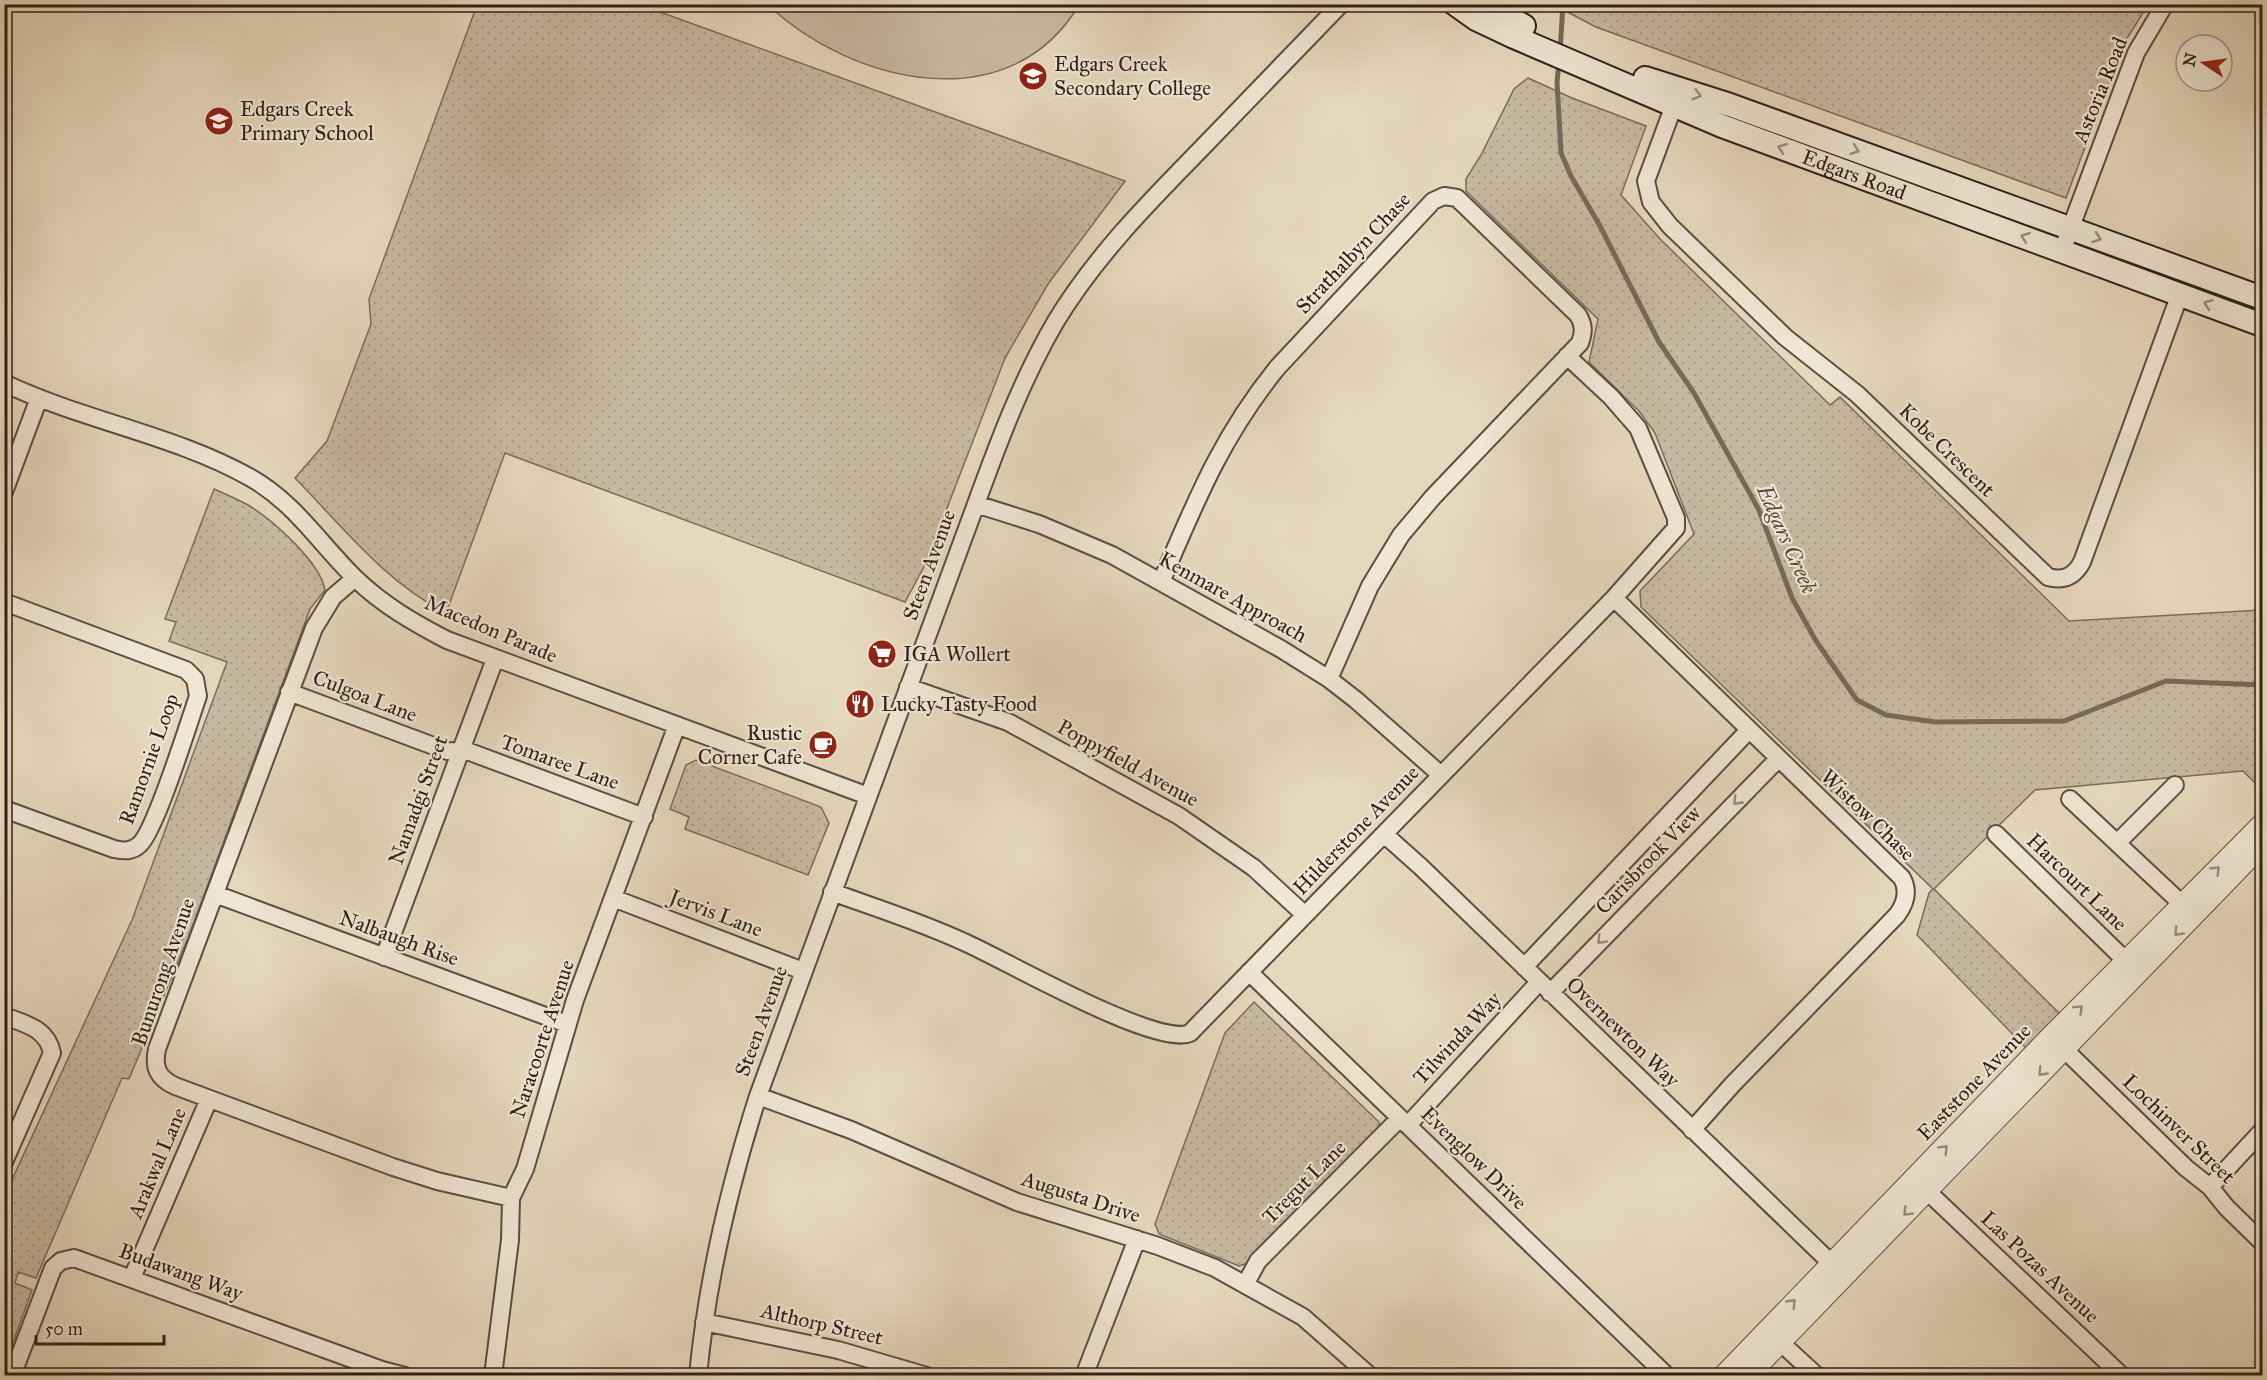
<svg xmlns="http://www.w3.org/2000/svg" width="2267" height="1380" font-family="'IM FELL Great Primer',serif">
  <defs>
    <pattern id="grass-dots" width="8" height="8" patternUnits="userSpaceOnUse" patternTransform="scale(1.5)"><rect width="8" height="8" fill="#c7b9a1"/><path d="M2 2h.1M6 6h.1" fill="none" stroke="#ab9f8a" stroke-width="1.8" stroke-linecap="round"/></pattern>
  </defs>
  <rect width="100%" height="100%" fill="#e6d8bd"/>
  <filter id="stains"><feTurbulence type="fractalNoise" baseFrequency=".00333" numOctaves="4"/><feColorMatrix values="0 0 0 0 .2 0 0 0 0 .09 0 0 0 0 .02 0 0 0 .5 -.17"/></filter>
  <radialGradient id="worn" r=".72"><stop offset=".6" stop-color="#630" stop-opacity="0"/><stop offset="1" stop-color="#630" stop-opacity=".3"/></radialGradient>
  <path fill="url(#grass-dots)" stroke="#7a6c5c" stroke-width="1.5" d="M477,5H641L1125,181L1048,284L1005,358L925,565L905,602L505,453L446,613C385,582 342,526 295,478L327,441L371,324L369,299Z
    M1554,5L2148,4V5L2124,43L2066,198L1596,27Z
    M1528,78L1572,98L1646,126L1621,195L1661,240L1830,405L1840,397L2069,621L2262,610V790L2243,771L2035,790L1934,889L2061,1015L2027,1049L1917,935L1929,893L1933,889L1641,607L1640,591L1694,534L1655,433L1639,411L1589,362L1598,319L1466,191V179L1481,155L1514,89Z
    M214,489C225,494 237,499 248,505C273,520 320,562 325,590L310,609L188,938L129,1079L122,1078L36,1278L18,1272L15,1283L32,1290L5,1365V1195L132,920L227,662L169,641L176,622L165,619Z
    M696,760L821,807L829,823L808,875L685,829L689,817L670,809L686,765Z
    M1254,1002L1379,1122L1380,1128L1248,1263L1239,1266L1159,1234L1155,1224L1225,1033Z"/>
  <path fill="#c7b9a1" stroke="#7a6c5c" stroke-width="1.5" d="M768,5H1079C1009,122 851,83 768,5Z"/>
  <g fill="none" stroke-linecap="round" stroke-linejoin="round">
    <path stroke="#776959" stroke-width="5" d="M1560,51L1563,4
      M1559,63L1557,82L1561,153L1571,176L1600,226L1659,342L1694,393L1759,510L1792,598L1816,641L1857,700L1886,715L1935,722L2064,721L2166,681L2262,685"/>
    <g stroke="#5c4e41" stroke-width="20">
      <path id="minor" d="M1674,105L1646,181L1651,202L1670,226L1785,337L1857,394L2048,577C2063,581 2074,577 2082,562L2180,294
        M2062,251L2136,53L2165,4
        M4,383C84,421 175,435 251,478C295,503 321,545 356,579C383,605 414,623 447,640L868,796
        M4,492L39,398
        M976,504L1039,524L1112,555L1281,649L1329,679L1356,700L1441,775
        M355,578L333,597L314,628L157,1049C153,1068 158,1078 175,1086L393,1167L437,1181L511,1198
        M1161,582C1196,501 1220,439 1277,368L1433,201L1444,196L1457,198L1578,315C1584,325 1584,332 1580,343L1433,497L1401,535L1370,586L1329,679
        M1614,598L1902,878C1909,891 1906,903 1897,915L1732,1085L1692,1130
        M4,602L186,670L195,679L198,696C189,722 156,829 140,844C132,852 124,851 114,849L4,809
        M908,687L1008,722L1179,816L1254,868L1305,915
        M289,692L447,751L470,752L644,817
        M2070,799L2182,904
        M1384,834L1421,867L1831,1263
        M1996,834L2127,962
        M2118,842L2175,785
        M832,892C876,908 921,922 964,942C1003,959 1157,1048 1190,1033L1614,598L1676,528V518L1638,428L1611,397L1567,356
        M215,894L567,1024
        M613,898L803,971
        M384,957L495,659
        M1524,967L1749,730
        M1249,972L1667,1376
        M1550,993L1778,759
        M4,1016C25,1024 47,1028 52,1053L4,1162
        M2064,1049L2186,1168L2210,1187L2227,1208L2262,1242
        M758,1096L851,1130L1017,1202L1158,1246L1215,1268L1303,1317L1370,1376
        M1408,1125L1539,982
        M2210,1187L2262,1131
        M1927,1191L2122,1376
        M132,1278L209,1099
        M1246,1283L1258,1261L1400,1118
        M704,1322L838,1350L927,1376
        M1780,1342L1817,1376
        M12,1376L53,1268L61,1261L74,1258L382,1370L405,1376
        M493,1376L510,1240L511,1198L525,1169L575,1000L677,725
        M698,1376C707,1280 729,1187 758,1096L976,504C999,441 1022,379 1056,321C1095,257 1147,204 1199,151C1246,102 1294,53 1341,4
        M1084,1376L1137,1239"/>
    </g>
    <g stroke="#5c4e41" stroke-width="22">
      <path id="tertiary" d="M1723,1376L2052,1035L2262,824
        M1748,1376L2262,845"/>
    </g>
    <g stroke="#2e2018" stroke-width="26">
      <g id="secondary">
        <path id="s1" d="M1455,4L1476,19L1514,37L1722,126L2262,325"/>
        <path d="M1486,4L1524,26"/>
        <path d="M1645,78L1730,105L2262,298"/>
      </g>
    </g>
    <use href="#minor" stroke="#efe6d4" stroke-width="16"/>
    <use href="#tertiary" stroke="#efe6d4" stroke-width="20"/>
    <use href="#secondary" stroke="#efe6d4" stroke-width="22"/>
  </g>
  <defs><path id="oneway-chevron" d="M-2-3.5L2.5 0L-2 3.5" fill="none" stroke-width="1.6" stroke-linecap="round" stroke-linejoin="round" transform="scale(1.5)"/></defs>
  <g stroke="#988d7f">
    <use href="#oneway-chevron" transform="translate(1697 95) rotate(16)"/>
    <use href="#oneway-chevron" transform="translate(1782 148) rotate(-160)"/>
    <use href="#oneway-chevron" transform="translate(1855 150) rotate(20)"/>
    <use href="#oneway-chevron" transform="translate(2025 237) rotate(-160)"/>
    <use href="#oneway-chevron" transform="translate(2097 238) rotate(20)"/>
    <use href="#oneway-chevron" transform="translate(2208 304) rotate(-160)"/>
    <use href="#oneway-chevron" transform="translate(1737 801) rotate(134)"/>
    <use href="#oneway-chevron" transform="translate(2216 870) rotate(-45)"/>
    <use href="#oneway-chevron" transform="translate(2178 932) rotate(134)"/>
    <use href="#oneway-chevron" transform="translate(1601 940) rotate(134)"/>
    <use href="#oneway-chevron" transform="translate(2079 1009) rotate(-44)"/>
    <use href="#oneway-chevron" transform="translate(2042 1072) rotate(134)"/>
    <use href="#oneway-chevron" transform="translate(1944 1149) rotate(-46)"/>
    <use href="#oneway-chevron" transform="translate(1907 1212) rotate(135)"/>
    <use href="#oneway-chevron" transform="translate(1792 1303) rotate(-46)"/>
  </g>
  <defs>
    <g id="school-disc" transform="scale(1.5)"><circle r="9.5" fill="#8f2418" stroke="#efe6d4"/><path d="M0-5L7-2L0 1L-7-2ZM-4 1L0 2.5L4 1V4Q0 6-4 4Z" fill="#fff"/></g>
    <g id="supermarket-disc" transform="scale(1.5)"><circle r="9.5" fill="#8f2418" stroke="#efe6d4"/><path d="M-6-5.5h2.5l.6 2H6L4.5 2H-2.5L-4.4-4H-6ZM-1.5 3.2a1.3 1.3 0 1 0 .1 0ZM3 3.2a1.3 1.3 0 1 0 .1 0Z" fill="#fff"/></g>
    <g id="restaurant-disc" transform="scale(1.5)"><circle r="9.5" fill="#8f2418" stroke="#efe6d4"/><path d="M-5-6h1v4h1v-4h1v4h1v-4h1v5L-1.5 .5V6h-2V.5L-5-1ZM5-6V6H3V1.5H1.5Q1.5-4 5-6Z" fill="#fff"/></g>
    <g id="cafe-disc" transform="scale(1.5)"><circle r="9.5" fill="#8f2418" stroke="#efe6d4"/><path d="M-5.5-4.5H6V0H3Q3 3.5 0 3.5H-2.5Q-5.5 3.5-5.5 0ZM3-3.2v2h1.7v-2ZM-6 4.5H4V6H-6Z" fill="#fff"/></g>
  </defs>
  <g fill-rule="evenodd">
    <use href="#school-disc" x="1033" y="76"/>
    <use href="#school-disc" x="219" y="121"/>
    <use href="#supermarket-disc" x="882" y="654"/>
    <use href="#restaurant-disc" x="860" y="704"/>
    <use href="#cafe-disc" x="823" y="745"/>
  </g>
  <g text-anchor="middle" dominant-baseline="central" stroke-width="4.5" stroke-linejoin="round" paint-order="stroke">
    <g font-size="21" fill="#2e2018" stroke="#efe6d4" text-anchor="start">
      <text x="1054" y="64">Edgars Creek<tspan x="1054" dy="24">Secondary College</tspan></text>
      <text x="240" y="109">Edgars Creek<tspan x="240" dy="24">Primary School</tspan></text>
      <text x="903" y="654">IGA Wollert</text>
      <text x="881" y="704">Lucky Tasty Food</text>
      <text x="802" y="733" text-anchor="end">Rustic<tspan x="802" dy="24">Corner Cafe</tspan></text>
    </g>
    <g font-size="21" fill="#2e2018" stroke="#efe6d4">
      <text transform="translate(2100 90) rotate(-68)">Astoria Road</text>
      <text stroke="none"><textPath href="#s1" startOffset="435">Edgars Road</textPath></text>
      <text transform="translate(1353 253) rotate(-47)">Strathalbyn Chase</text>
      <text transform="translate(1947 450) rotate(44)">Kobe Crescent</text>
      <text transform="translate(929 565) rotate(-70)">Steen Avenue</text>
      <text transform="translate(1233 597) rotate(29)">Kenmare Approach</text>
      <text transform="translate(491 629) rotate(23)">Macedon Parade</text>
      <text transform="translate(365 696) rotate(21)">Culgoa Lane</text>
      <text transform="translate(149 759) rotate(-70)">Ramornie Loop</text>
      <text transform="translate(560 762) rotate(20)">Tomaree Lane</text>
      <text transform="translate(1128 763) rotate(29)">Poppyfield Avenue</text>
      <text transform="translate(418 800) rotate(-70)">Namadgi Street</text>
      <text transform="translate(1868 815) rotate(44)">Wistow Chase</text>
      <text transform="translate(1356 830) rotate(-46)">Hilderstone Avenue</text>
      <text transform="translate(1648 860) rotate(-46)">Carisbrook View</text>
      <text transform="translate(2077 882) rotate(44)">Harcourt Lane</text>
      <text transform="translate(716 913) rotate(21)">Jervis Lane</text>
      <text transform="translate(399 938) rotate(20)">Nalbaugh Rise</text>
      <text transform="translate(163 972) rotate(-71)">Bunurong Avenue</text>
      <text transform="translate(761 1021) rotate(-70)">Steen Avenue</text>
      <text transform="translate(1623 1032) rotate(44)">Overnewton Way</text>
      <text transform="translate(1457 1038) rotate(-47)">Tilwinda Way</text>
      <text transform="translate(542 1039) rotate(-72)">Naracoorte Avenue</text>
      <text transform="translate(1974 1082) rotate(-46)">Eaststone Avenue</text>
      <text transform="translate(2179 1129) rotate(44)">Lochinver Street</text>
      <text transform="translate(1474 1158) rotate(44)">Evenglow Drive</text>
      <text transform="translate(157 1163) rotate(-67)">Arakwal Lane</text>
      <text transform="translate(1304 1182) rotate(-45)">Tregut Lane</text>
      <text transform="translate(1081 1197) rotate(18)">Augusta Drive</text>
      <text transform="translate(2040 1267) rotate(43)">Las Pozas Avenue</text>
      <text transform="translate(181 1272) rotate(20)">Budawang Way</text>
      <text transform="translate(822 1324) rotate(13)">Althorp Street</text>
    </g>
    <g font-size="22" font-style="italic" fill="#584a3e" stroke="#efe6d4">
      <text transform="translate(1787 539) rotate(66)">Edgars Creek</text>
    </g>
  </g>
  <rect width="2267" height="1380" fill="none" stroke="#e6d8bd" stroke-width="24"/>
  <rect x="6" y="6" width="2255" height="1368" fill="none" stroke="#2e2018" stroke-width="3"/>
  <rect x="12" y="12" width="2243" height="1356" fill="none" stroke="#2e2018" stroke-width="1.5"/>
  <g transform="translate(2204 63) rotate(283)"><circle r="28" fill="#efe6d4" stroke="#a29789" stroke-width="1.5"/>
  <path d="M0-4.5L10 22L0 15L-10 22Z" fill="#8f2418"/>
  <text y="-9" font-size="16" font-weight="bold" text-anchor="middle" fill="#2e2018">N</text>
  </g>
  <path d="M36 1335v9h128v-9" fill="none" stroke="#2e2018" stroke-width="3"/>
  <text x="45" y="1335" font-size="18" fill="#2e2018" stroke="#efe6d4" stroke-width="4.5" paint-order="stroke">50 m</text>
  <rect width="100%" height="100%" filter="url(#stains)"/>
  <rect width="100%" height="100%" fill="url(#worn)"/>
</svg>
